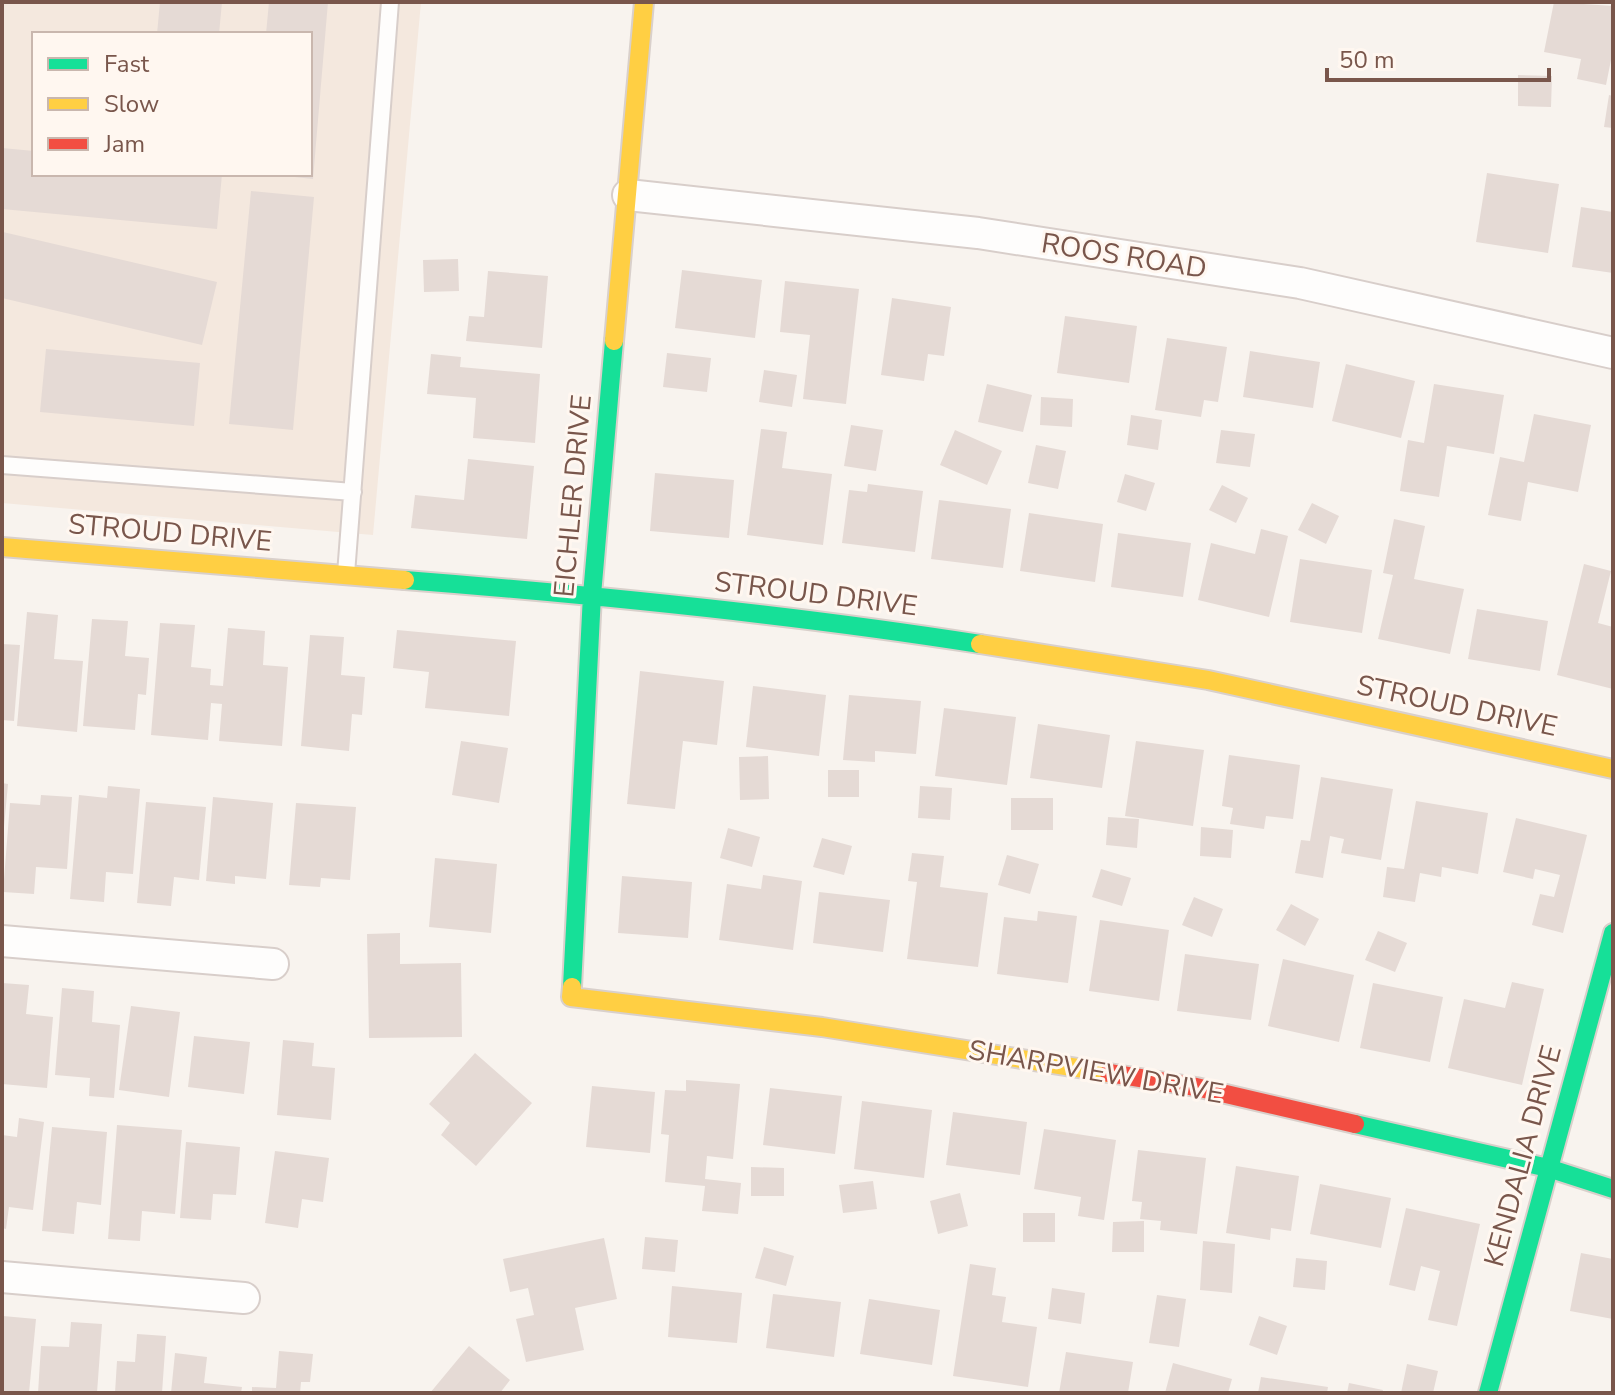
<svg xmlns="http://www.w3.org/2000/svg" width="1615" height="1395" font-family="'Nunito Sans',sans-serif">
  <rect width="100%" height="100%" fill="#f8f3ee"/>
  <path fill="#f4e8de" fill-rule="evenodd" d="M2,2H421L373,535L2,503ZM34,34H310V174H34Z"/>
  <path fill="#e5dad5" d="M160,2H222L219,34H157Z
    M269,2H328L313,179L285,176L310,174V34H266Z
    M1554,2L1613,6V50L1606,85L1577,79L1581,59L1544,52Z
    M1518,75L1552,76L1551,107L1518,106Z
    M1609,95L1613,96V128L1604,127Z
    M2,148L34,151V174H222L217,229L2,209Z
    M1487,173L1559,184L1548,253L1476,242Z
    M251,191L314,197L293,430L229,424Z
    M1581,207L1613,212V273L1572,267Z
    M3,232L217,282L202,345L2,298Z
    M458,259L459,291L424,292L423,260Z
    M682,270L762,280L755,338L675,328Z
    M488,271L548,276L542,348L466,341L469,316L484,317Z
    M785,281L859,289L846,404L803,399L810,335L780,332Z
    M892,298L951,307L944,356L928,354L924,381L881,375Z
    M1065,316L1137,326L1129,383L1057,373Z
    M1167,338L1227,347L1218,402L1204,400L1201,417L1155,410Z
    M46,349L200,363L194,426L40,412Z
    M1250,351L1320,362L1313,408L1243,397Z
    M667,353L711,358L707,392L663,387Z
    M431,354L461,357L460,367L540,374L535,443L473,438L476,398L427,394Z
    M1346,364L1415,381L1401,438L1332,421Z
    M764,370L797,375L792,407L759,402Z
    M987,384L1032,395L1023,432L978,422Z
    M1434,384L1504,395L1494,454L1447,446L1439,497L1400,491L1408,440L1424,443Z
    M1041,397L1073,399L1072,427L1040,425Z
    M1534,414L1591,425L1578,492L1528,482L1521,521L1488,515L1500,457L1524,462Z
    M1131,415L1162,420L1158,450L1127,445Z
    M851,425L883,430L876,471L844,466Z
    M761,429L787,432L782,468L832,474L823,545L747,535Z
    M955,430L1002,451L987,485L940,465Z
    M1221,430L1255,434L1250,467L1216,463Z
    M1036,445L1066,451L1058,489L1028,483Z
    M468,459L534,466L527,539L411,528L415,495L464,500Z
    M655,473L734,480L729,538L650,531Z
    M1125,474L1155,483L1146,511L1117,502Z
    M868,484L923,491L915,552L842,543L849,490L867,492Z
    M1222,485L1248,498L1236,523L1209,510Z
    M939,500L1011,509L1003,568L931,559Z
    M1312,503L1339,516L1326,544L1298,530Z
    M1029,513L1103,524L1095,582L1020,571Z
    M1394,519L1425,526L1414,579L1464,589L1450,654L1378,639L1393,575L1383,573Z
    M1261,529L1288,536L1269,617L1198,600L1211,543L1255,554Z
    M1118,533L1191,543L1183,597L1111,587Z
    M1300,559L1372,570L1362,633L1290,622Z
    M1584,564L1611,571L1598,623L1613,627V689L1557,675Z
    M1477,609L1548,621L1540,671L1468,659Z
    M27,612L58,615L54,659L83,661L77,732L17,726Z
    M92,619L128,621L125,656L149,658L146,695L138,694L135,730L83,726Z
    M160,623L195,625L191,667L211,669L210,685L223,686L228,628L265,631L263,665L288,667L282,746L219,741L222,704L211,703L208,740L151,735Z
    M397,630L516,641L509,716L425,708L429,672L393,668Z
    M310,635L344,637L341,675L365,677L362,715L352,714L349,751L301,746Z
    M2,644L20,645L14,721L2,720Z
    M640,671L724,681L717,745L683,741L675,809L627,804Z
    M753,686L826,695L819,756L746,747Z
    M849,695L921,701L916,754L875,751V762L843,760Z
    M944,708L1016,717L1007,785L935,776Z
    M1038,724L1110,735L1102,788L1030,778Z
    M461,741L508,748L499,803L452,795Z
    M1136,741L1204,750L1193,826L1125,816Z
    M1229,755L1300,765L1293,819L1266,816L1264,829L1230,824L1233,808L1222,806Z
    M768,756L769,799L740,800L739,757Z
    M828,770H859V797H828Z
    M1321,777L1393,789L1381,860L1341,853L1344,839L1330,836L1323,878L1295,873L1301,840L1310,841Z
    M2,783L8,784L4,827H2Z
    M108,786L140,789L133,874L106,872L104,902L70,899L79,795L107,798Z
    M920,786L952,788L950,820L918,818Z
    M41,795L72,797L67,869L36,867L34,894L3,892L10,803L40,805Z
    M213,797L273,803L266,879L235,876V884L206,881Z
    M1011,798H1053V830H1011Z
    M1416,801L1488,813L1478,874L1442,867L1441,877L1420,873L1415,902L1383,897L1387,867L1404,869Z
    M146,802L206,807L199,880L174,877L171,906L137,903Z
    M296,803L356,807L350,880L321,878L320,887L289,885Z
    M1108,817L1139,819L1137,848L1106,845Z
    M1516,818L1587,835L1563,933L1532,925L1540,894L1554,897L1560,875L1535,869L1533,879L1503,872Z
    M1201,827L1233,830L1231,858L1200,856Z
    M728,828L760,837L752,867L720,858Z
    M822,838L852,846L844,875L813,867Z
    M912,853L944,856L940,887L988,893L978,967L907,959L917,882L908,881Z
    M1007,855L1039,864L1030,894L998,885Z
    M435,858L497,864L491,933L429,927Z
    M1101,869L1131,878L1122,906L1092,897Z
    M763,875L802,881L793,950L719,940L727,884L761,889Z
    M622,876L692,882L688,938L618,933Z
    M819,892L890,900L883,952L813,943Z
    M1194,897L1223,909L1212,937L1182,925Z
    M1291,904L1319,919L1305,946L1276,930Z
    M1038,911L1077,916L1068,983L997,974L1004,917L1037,921Z
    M1100,920L1169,930L1159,1001L1089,991Z
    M1378,931L1407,943L1395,972L1365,960Z
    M400,933V964L461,963L462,1037L369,1038L367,934Z
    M1185,954L1259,964L1251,1020L1177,1011Z
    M1283,959L1354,975L1339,1042L1268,1026Z
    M1512,982L1544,989L1522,1085L1448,1068L1464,999L1505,1008Z
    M2,983L29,985L26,1014L53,1017L47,1088L2,1084Z
    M1373,983L1443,997L1430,1062L1360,1048Z
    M62,988L94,991L92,1022L120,1025L114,1098L89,1096L90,1078L55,1075Z
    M131,1006L180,1012L169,1097L119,1090Z
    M194,1036L250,1042L244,1094L188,1087Z
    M283,1040L314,1043L312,1066L335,1068L331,1120L277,1115Z
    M475,1053L532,1103L476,1166L441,1135L450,1123L429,1104Z
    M686,1080L740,1084L733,1159L707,1156L705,1179L741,1183L738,1214L702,1211L705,1186L665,1182L669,1135L661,1134L665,1090L686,1091Z
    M592,1086L655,1092L650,1153L586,1147Z
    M770,1088L842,1096L835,1154L763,1145Z
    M862,1101L932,1110L924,1178L854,1169Z
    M953,1112L1027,1122L1020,1175L946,1165Z
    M19,1118L44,1122L33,1210L9,1207L6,1229L2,1228V1135L17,1137Z
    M117,1125L182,1130L175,1214L142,1211L140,1241L108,1239Z
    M52,1127L107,1132L101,1205L77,1202L74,1234L42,1231Z
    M1044,1129L1116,1140L1104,1220L1078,1216L1081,1197L1034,1189Z
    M186,1142L240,1147L236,1195L213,1194L211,1220L180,1218Z
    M1138,1150L1206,1158L1197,1234L1160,1230L1161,1221L1140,1219L1142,1202L1132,1201Z
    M275,1151L329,1158L323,1202L302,1199L298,1228L265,1223Z
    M1236,1166L1299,1176L1291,1231L1271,1228L1270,1240L1226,1233Z
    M751,1167L784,1168V1196H751Z
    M873,1181L877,1209L843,1213L839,1185Z
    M1320,1184L1391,1198L1381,1248L1310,1234Z
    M960,1193L968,1226L938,1234L930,1201Z
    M1406,1208L1480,1224L1457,1326L1428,1320L1440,1271L1421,1266L1415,1291L1389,1285Z
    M1023,1213H1055V1242H1023Z
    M1144,1221V1252H1112L1113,1222Z
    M645,1237L678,1240L675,1272L642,1269Z
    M604,1238L617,1299L575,1308L584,1350L526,1362L516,1319L534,1315L528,1288L510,1292L503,1259Z
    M1203,1241L1235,1244L1232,1293L1200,1290Z
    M764,1247L794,1256L786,1286L755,1278Z
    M1581,1253L1613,1259V1319L1570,1311Z
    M1296,1258L1327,1261L1325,1290L1293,1287Z
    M970,1264L996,1268L992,1295L1006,1297L1002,1322L1037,1327L1028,1387L953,1376Z
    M672,1286L742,1293L737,1343L668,1337Z
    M1052,1288L1085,1293L1081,1324L1048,1319Z
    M773,1294L841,1302L834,1357L766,1348Z
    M1157,1295L1186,1299L1179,1347L1149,1343Z
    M869,1299L940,1310L932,1365L860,1354Z
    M3,1316L36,1319L29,1393H2Z
    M1259,1316L1287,1326L1277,1355L1249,1345Z
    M71,1322L102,1324L97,1393H38L41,1346L69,1347Z
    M137,1334L166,1336L162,1393H115L117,1361L135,1362Z
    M469,1346L510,1380L500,1393H430Z
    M279,1351L313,1354L310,1382H301L300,1393H252V1387L276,1388Z
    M1066,1352L1133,1362L1128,1393H1059Z
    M175,1353L207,1357L204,1383L242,1387L241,1393H171Z
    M1173,1363L1232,1379L1228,1393H1165Z
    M1407,1364L1438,1371L1433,1393H1401Z
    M1261,1377L1328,1387L1327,1393H1258Z
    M1349,1383L1383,1390L1382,1393H1347Z"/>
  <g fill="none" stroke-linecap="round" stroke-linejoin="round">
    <g stroke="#d8ceca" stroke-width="20">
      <path id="lane" d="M2,465L353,492
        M346,574L390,2"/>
    </g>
    <g stroke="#d8ceca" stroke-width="34">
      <path id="street" d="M628,195L978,233L1300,283L1613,353
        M2,941L273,964
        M2,1277L244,1298"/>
    </g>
    <g stroke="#d9d0cb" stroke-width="22">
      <path id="fast" d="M405,580C597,595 789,614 980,644
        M572,987L592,595L614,341
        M1355,1124L1548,1168L1613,1189
        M1488,1393L1613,933"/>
    </g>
    <g stroke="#d9d0cb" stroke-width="22">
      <path id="slow" d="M614,341L644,2
        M2,547L405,580
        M980,644L1208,680L1613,769
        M572,987L571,997L822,1027L1109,1073"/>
    </g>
    <g stroke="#d9d0cb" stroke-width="22">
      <path id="jam" d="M1109,1073L1196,1087L1355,1124"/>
    </g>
    <use href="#lane" stroke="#fefdfc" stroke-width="16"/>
    <use href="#street" stroke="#fefdfc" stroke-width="30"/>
    <use href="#fast" stroke="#16e098" stroke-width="18"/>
    <use href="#slow" stroke="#ffcf43" stroke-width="18"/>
    <use href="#jam" stroke="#f24e42" stroke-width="18"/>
  </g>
  <g text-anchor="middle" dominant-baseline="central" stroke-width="6" stroke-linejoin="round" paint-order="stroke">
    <g font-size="28" fill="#79564b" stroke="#fff7f0">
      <text transform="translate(1124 256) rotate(9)">ROOS ROAD</text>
      <text transform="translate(573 496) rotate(-85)">EICHLER DRIVE</text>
      <text transform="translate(170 533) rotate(5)">STROUD DRIVE</text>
      <text transform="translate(816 594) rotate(7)">STROUD DRIVE</text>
      <text transform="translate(1457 706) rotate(12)">STROUD DRIVE</text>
      <text transform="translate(1096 1072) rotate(10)">SHARPVIEW DRIVE</text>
      <text transform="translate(1523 1156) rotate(-75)">KENDALIA DRIVE</text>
    </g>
  </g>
  <rect width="1615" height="1395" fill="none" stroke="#79564b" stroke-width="8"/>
  <rect x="32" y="32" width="280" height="144" fill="#fff7f0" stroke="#c9b7ae" stroke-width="2"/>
  <rect x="48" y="58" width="40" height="12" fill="#16e098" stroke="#c9b7ae" stroke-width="2"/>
  <text x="104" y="72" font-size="24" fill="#79564b">Fast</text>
  <rect x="48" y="98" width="40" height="12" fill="#ffcf43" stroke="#c9b7ae" stroke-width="2"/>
  <text x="104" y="112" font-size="24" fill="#79564b">Slow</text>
  <rect x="48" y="138" width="40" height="12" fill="#f24e42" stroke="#c9b7ae" stroke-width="2"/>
  <text x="104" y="152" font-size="24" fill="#79564b">Jam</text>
  <path d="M1327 68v12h222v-12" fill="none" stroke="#79564b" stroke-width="4"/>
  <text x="1339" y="68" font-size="24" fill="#79564b" stroke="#fff7f0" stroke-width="6" paint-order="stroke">50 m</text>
</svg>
